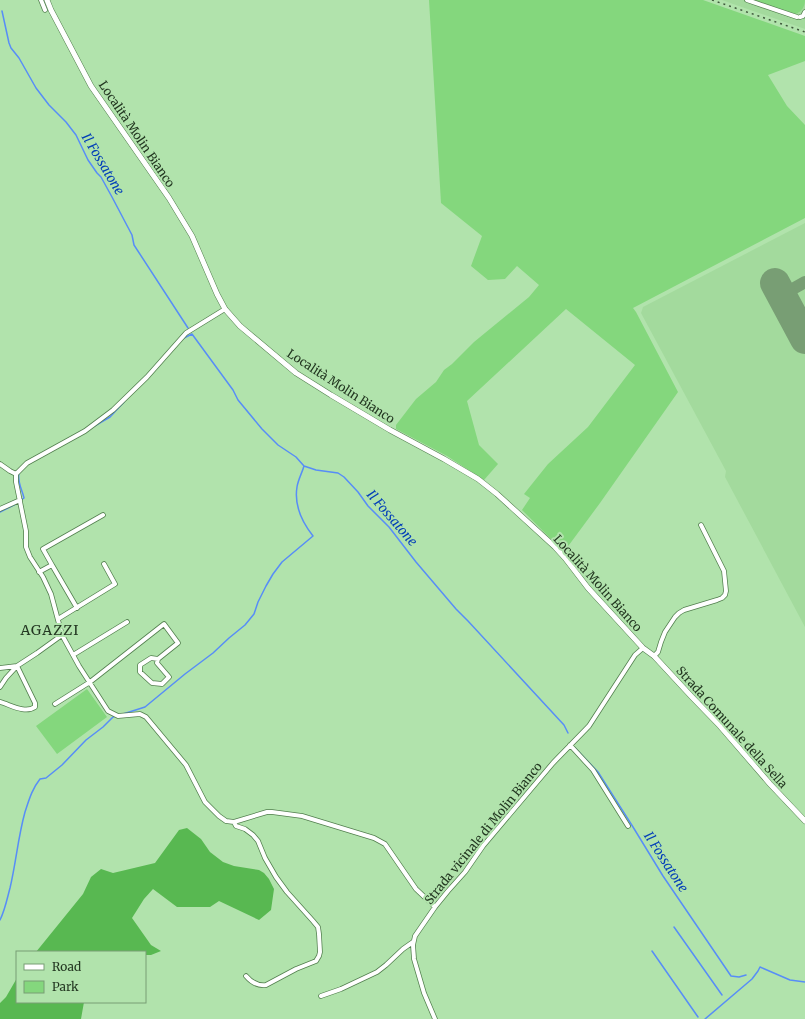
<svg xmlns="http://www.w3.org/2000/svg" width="805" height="1019" font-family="Merriweather,serif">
  <rect width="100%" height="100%" fill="#b1e3ac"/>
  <path fill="#a3da9d" d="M722,0H805V29L733,4Z
    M805,223V627L725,477L726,471L641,313L643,307Z"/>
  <path fill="#84d77d" d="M429,0H703L805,36V61L768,75L787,106L805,125V218L633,308L636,312L678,392L600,503L569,545L566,554L522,510L530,498L524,494L548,464L588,427L635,365L566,309L467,401L479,445L498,464L484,480L447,456L396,429V425L416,399L436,382L444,370L452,364L474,342L529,297L539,285L517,266L505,279L488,280L471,266L482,236L441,203Z
    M755,0H805C805,6 802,11 796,14Z
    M87,689L107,717L57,754L36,726Z"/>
  <path fill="#58b851" d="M187,828L201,839L210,852L223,862L234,866L259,870L264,873L269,879L274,889L271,910L259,920L219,901L210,907H177L153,889L144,899L132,918L151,945L161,951L151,955H145V952H36L83,894L91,877L101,869L113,873L155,863L179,830Z
    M17,978V1002H84L81,1019H0V1003L6,997Z"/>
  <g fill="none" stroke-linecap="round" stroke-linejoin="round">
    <path stroke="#578df7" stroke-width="1.5" d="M2,11L9,43L11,48L19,58L36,88L49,105L66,122L76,135L88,160L97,173L101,177L112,197L132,235L134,245L188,328
      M182,339L192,334L233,390L238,400L262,429L278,445L296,457L304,466L316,470L338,473L344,477L358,492L368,506L389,527L416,562L456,609L468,621L564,725L568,733
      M91,428L110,417L124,402
      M19,473C17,482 22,489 24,498L21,500
      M0,512L18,503
      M123,714L145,707L185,674L213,653L229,638L245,625L254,614L258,602L266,586L273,574L282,562L313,536C302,522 294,505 297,487C298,480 302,473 304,466
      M575,748L598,772L633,827L663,876L731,976L739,977L746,975
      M0,920C5,910 7,899 10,888C16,863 18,837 25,812C29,800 32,789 40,779L46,778L62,765L86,740L103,727L113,717L116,716
      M674,927L722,995
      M652,951L698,1017
      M705,1019L752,979L758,971L760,967L790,980L805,982"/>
    <path stroke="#789e74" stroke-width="12" d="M782,295L805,282"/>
    <path stroke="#789e74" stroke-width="30" d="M775,283L805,339"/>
    <g stroke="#527f4e" stroke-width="5.5">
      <path id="minor" d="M41,0L45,10
        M747,0L797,17
        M800,17L803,16L805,12
        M225,309L186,333L147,377L113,410L85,431L27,463L16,474V482L26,531V547L30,557L43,577L51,594L62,635L79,666L108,711L118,716L140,714L146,717L186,765L205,802L219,816L226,821L234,822L267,812H272L302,816L374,838L385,844L416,889L435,907
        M0,464L10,471L16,474
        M0,509L20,500
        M52,565L77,608
        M39,572L52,565L43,549L103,515
        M58,619L115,584L104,564
        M73,655L127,622
        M654,656L658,652L661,642L665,632L675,617L679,613L684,610L717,600L722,598L725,595L726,591L724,571L701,525
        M151,658L158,659L157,663L169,677L162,684L152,683L140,672V665Z
        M0,668L17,666L37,653L62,635
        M0,687L6,678L17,666L35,703V707C25,714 11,705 0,702
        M55,704L90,682L164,624L178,643L158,659
        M570,745L593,770L628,826
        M234,822L236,826L245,829L253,835L258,841L265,858L276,877L287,892L313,921L318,927L319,934L320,952L319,956L316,961L296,969L266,985C258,986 251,982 246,976
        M321,996L341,989L377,972L386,965L403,949L413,942
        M435,1019L424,993L414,959L413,945L415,936L435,907L448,891L465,872L483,846L553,763L589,726L635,655L643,648"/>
    </g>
    <g stroke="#527f4e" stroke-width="6">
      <path id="tertiary" d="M47,0L51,10L91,86L169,198L192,236L217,294L225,309L240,326L296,373L331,395L390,430L444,459L478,479L497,494L555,547L565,558L588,588L643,648L654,656L691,696L720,726L770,784L805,821"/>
    </g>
    <use href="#minor" stroke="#fff" stroke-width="4"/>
    <use href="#tertiary" stroke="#fff" stroke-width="5"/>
    <path stroke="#3f583c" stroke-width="1.5" stroke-dasharray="2 4" stroke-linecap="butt" d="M712,0L805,32"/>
  </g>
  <g text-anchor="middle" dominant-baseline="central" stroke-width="4" stroke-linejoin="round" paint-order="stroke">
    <g font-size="12" fill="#233721" stroke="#b1e3ac">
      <text transform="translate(137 134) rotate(56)">Località Molin Bianco</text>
      <text transform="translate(341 386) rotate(33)">Località Molin Bianco</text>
      <text transform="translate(598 583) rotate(48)">Località Molin Bianco</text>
      <text transform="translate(732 727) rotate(48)">Strada Comunale della Sella</text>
      <text transform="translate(483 833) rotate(-51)">Strada vicinale di Molin Bianco</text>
    </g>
    <g font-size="13" font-style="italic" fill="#033fb8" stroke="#b1e3ac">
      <text transform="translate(103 164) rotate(59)">Il Fossatone</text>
      <text transform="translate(392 518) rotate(49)">Il Fossatone</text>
      <text transform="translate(666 862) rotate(57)">Il Fossatone</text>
    </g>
    <g font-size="14" letter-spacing="1" fill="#233721" stroke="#b1e3ac">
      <text x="50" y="630">AGAZZI</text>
    </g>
  </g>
  <rect x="16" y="951" width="130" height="52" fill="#b1e3ac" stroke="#789e74"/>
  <rect x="24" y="964" width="20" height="6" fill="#ffffff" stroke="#789e74"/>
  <text x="52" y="971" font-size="12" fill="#233721">Road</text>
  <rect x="24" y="981" width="20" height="12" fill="#84d77d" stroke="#789e74"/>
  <text x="52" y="991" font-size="12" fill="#233721">Park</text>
</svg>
